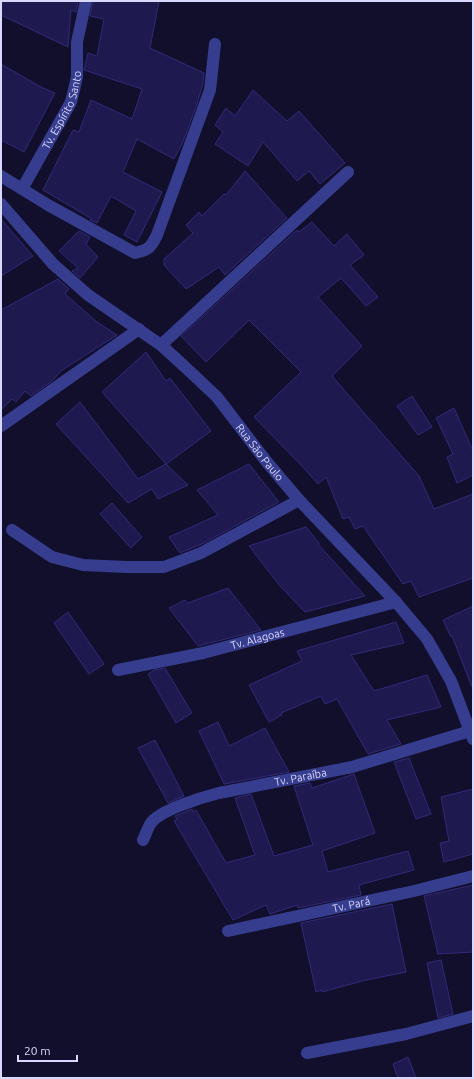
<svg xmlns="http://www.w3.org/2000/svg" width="474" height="1079" font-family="Ubuntu,sans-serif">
  <rect width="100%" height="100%" fill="#110f2b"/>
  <path fill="#1e194e" stroke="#312a7b" d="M1,1H78L76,12L71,10L68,47L1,15Z
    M93,1H159L150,48L204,73L203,83L197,104L183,142L174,159L137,139L123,172L162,192L137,242L124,235L136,211L111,196L97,223L90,220L92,219L43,190L73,130L79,132L91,100L132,119L142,89L84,70L88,53L97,56L104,19L90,16Z
    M1,64L41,87L55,93L24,152L1,140Z
    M253,90L287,121L299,111L345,163L320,184L309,171L297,181L263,142L248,166L215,144L223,132L215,125L226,108L235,116Z
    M245,171L287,218L225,275L219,267L186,289L164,265V259L193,233L186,225L199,212L202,216L224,194L226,195Z
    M1,219L33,256L1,276Z
    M312,222L334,246L347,234L364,255L350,265L378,297L366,306L341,278L318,297L362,346L332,376L419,476L434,509L473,494V578L419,597L411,581L403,584L363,526L355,529L349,517L343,519L326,477L318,484L302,466L254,417L301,372L249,320L206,362L181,336L297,230L299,232Z
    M79,231L90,237L86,244L98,257L80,278L72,271L78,268L59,251Z
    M58,279L69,289L65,294L97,322L117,335L61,371L52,381L31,396L25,391L16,402L12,399L1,410V310Z
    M146,352L166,381L170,378L211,431L166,464L102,392Z
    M412,396L432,427L418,435L397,406Z
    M80,402L138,479L166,464L188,485L158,499L152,489L128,503L56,424Z
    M454,408L473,451V475L457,483L447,457L453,454L436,418Z
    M249,464L279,502L204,543L180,553L169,537L218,515L197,490Z
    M112,503L142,537L131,548L100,514Z
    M306,527L319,543L318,544L365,596L305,612L280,586L249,546Z
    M228,588L261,630L198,646L169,608L185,600L188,603Z
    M473,606V686L472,687L452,636L451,637L443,620Z
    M68,612L104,664L89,674L54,623Z
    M396,622L404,643L351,655L374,691L427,675L441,707L387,720L401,744L368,754L337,699L325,704L321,696L281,713L282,715L269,722L249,685L302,661L297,651Z
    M165,668L192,713L176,723L148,674L154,670Z
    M218,722L229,746L265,728L289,772L224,784L199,731Z
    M155,740L184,796L168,803L138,748Z
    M409,758L431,814L416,819L394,762Z
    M354,774L375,833L322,851L328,872L408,851L414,870L359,885L361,895L298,908L297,905L270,914L266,905L233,920L174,821L177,819L175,816L192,809L193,812L196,810L226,863L255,855L235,798L251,794L274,856L313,845L294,786L310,783L312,788Z
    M473,789V854L444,862L440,843L449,841L441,797Z
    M473,885V952L438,954L424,896Z
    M392,904L406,972L362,981L322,992L321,990L316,992L301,923Z
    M441,960L453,1014L438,1018L427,963Z
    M408,1057L416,1078H398L393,1064Z"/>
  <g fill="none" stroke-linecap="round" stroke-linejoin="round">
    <g stroke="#373d8e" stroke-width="12">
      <path id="s1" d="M1,176L22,189L71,102L77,77V42L86,1"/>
      <path d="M22,189L48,205L135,253C149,250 151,247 157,235L210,90L215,44"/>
      <path id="s2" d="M1,204L53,264L88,295L161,345L184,366L217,397L266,461L299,500L396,602L427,639L451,681L473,739"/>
      <path d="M161,345L348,172"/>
      <path d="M1,426L139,329"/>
      <path d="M12,530L52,557L83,565L126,567H164L201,553L299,500"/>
      <path id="s3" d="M118,670L203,653L396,602"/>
      <path id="s4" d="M143,840C146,834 148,827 151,823C160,810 203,797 219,793L352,767L470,731"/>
      <path id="s5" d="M228,931L414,891L473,876"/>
      <path d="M307,1053L406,1034L473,1016"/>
    </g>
  </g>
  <g text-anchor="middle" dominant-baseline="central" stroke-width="3.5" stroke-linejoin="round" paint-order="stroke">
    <g font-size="11" fill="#d9d9ff" stroke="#110f2b">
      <text stroke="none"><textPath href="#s1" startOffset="114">Tv. Espírito Santo</textPath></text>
      <text stroke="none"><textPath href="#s2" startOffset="361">Rua São Paulo</textPath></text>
      <text stroke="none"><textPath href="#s3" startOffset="143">Tv. Alagoas</textPath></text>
      <text stroke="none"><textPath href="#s4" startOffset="177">Tv. Paraíba</textPath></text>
      <text stroke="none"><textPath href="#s5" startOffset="126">Tv. Pará</textPath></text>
    </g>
  </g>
  <rect width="474" height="1079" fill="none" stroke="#d9d9ff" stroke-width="4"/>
  <path d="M18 1055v6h59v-6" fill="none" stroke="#d9d9ff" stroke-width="2"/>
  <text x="24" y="1055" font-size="12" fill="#d9d9ff" stroke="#110f2b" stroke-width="3" paint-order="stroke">20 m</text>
</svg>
